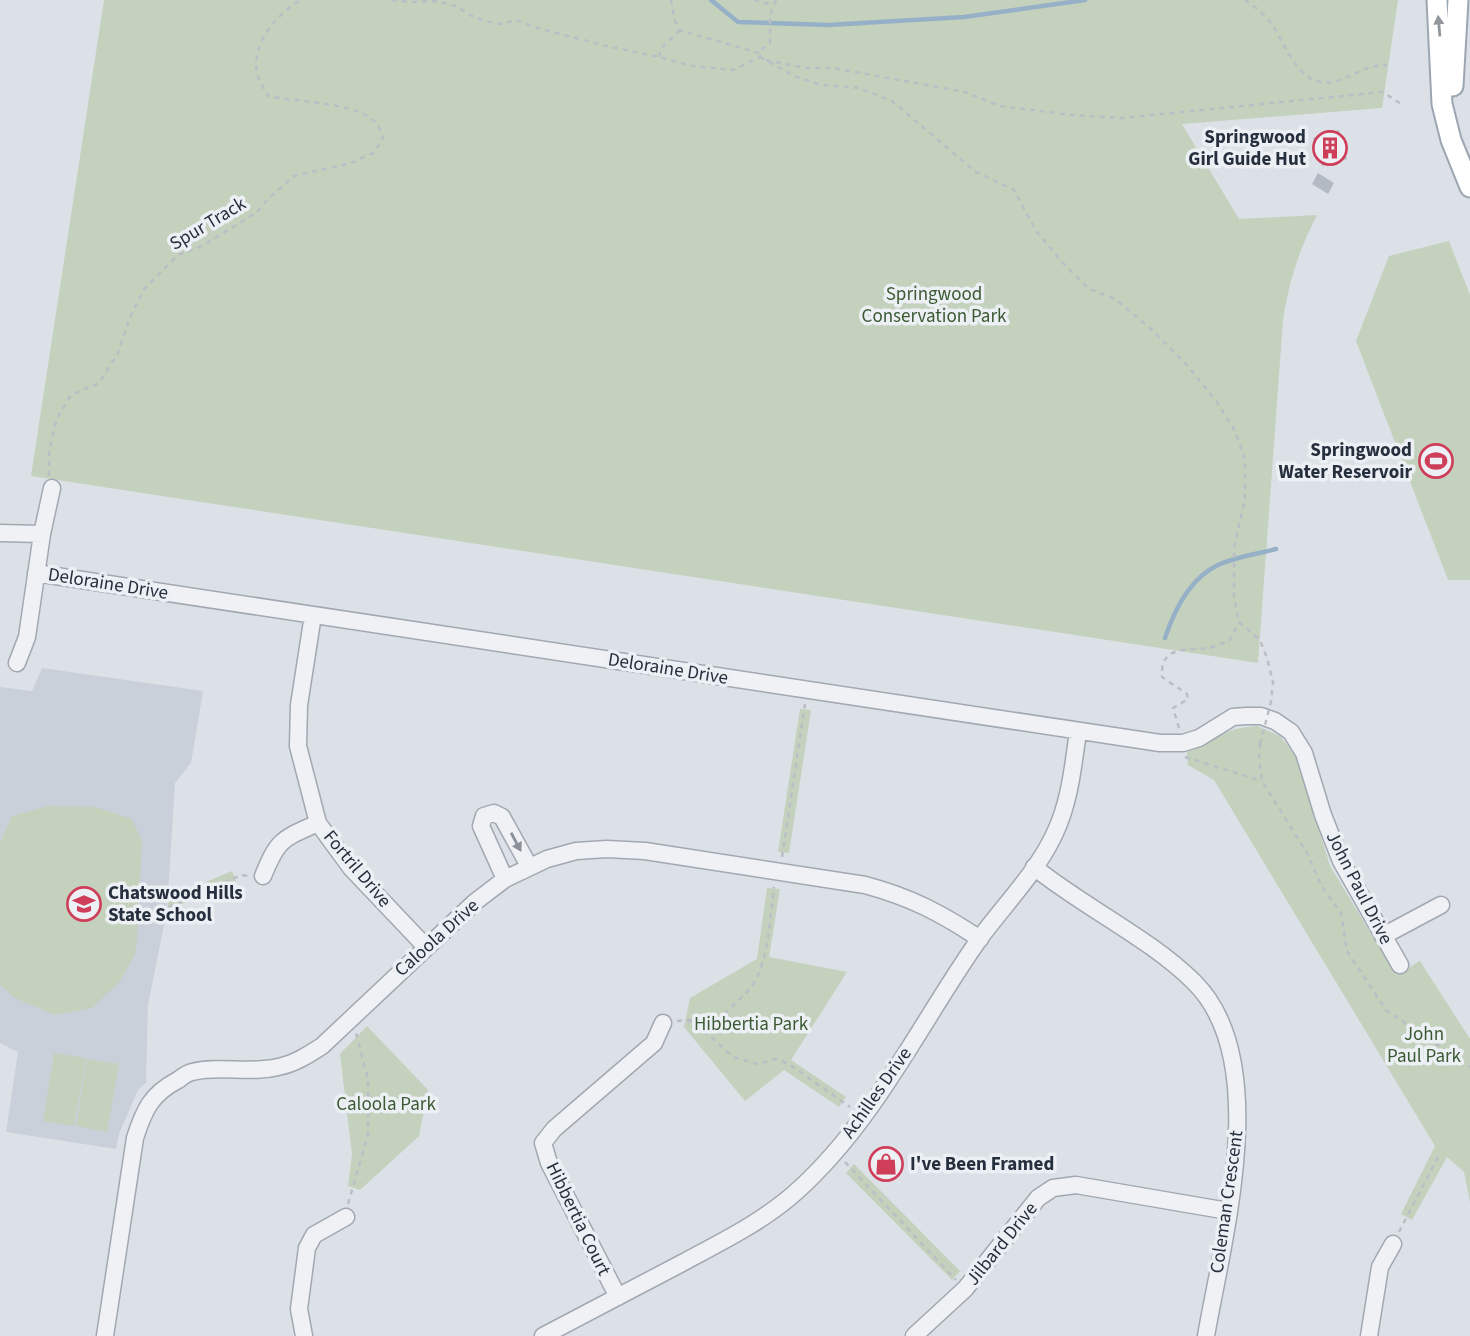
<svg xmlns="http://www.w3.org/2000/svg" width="1470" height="1336" font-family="'Source Sans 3',sans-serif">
  <rect width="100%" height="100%" fill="#dce1e7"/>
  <path fill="#cad0d9" d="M42,668L203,691L191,763L175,783L167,910L148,1005L146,1083L138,1090L119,1134L116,1149L6,1132L18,1052L0,1043V687L32,691Z"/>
  <path fill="#c3d1bd" d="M104,0H1398L1382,108L1182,124L1239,219L1317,215C1299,250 1289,281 1283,320L1258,663L31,476Z
    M1449,241L1470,295V580H1448L1356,341L1389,256Z
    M800,709L811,710L789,853L778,852Z
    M1257,726L1280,736L1297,758L1330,866L1396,975L1420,961L1470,1039V1202L1464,1172L1447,1157L1412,1220L1401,1214L1435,1146L1214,780L1188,765L1187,752C1216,741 1222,728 1257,726Z
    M48,806L95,807L132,819L142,842L136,952L120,981L92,1008L55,1015L15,998L0,985V843L12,816Z
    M232,871L236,881L167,910L169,898Z
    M767,888L780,889L769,957L847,972L791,1060L846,1097L839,1107L784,1070L745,1101L684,1027L690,998L757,959Z
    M367,1026L428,1090L419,1136L360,1190L348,1186L352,1154L340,1054Z
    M54,1053L86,1058L74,1126L43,1121Z
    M87,1059L119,1064L107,1132L76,1126Z
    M854,1164L960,1271L952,1280L846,1173Z"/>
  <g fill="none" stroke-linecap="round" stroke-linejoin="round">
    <path stroke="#96b0c8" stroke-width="4.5" d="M711,0L738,22L828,25L964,17L1085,0
      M1165,638C1174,611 1190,578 1218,565C1235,557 1257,554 1276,549"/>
  </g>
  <path fill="#b4bac3" d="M1339,130L1347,159L1322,166L1313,138Z
    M1318,173L1334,183L1328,194L1312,184Z"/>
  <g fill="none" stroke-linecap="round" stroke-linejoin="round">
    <g stroke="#a2a8b1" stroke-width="19">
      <path id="minor" d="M0,533L42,534
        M36,573L1160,743H1183L1199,738L1233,717L1246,716H1261L1275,721L1291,732L1304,753L1323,815L1341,861L1400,965
        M313,615L299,705L298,746L318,823L351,868L426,947
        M17,663L27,637L42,534L52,488
        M1034,867C1085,908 1148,937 1194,982C1273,1060 1223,1238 1206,1336
        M263,876C278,839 282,839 318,823
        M505,879L481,826L484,816L494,813L502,817L529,866
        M1383,936L1441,905
        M618,1297L549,1163L543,1143L554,1129L654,1043L663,1023
        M105,1336L135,1138C144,1110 151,1094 178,1080C182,1077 187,1073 192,1072C220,1065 250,1074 278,1067C294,1064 308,1055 322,1046L475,902L505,879L547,859L576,851L607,849L645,851L865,885C910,897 941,913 980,939
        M304,1336L299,1309L307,1248L314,1235L346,1217
        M543,1336C590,1311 637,1287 684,1262C723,1241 764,1221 797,1191C875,1121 920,1023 980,938C1005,904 1036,873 1054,835C1070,802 1073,766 1078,732
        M914,1336L965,1289L1038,1198L1053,1188L1076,1185L1228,1211
        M1369,1336L1380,1267L1393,1244"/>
    </g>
    <g stroke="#9ca6b2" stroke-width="23">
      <path id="major" d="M1437,0L1442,104L1451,140L1470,187
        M1453,86L1458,0"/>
    </g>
    <path stroke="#bbbfc5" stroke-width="2.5" stroke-dasharray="5 5" stroke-linecap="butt" d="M392,0L410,2L436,1L456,6L470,15L485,21L501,24L516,20L538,28L602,45L659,57L692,66L733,70L760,57L762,49L770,43V16L776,0
      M671,0L674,18L679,30L759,53
      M754,0L773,5
      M1245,0C1255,7 1266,15 1273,26C1285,44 1296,77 1320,82C1341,87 1361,64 1387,65
      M659,57C661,43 672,41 679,30
      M760,57L794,76L821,85L859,88L892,101L976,172L1014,190L1036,231L1062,262L1089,289L1115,299L1151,329L1186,364L1217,402L1235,431L1245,459V499L1234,547V597L1239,622L1260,640L1267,658L1273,682L1271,702
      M766,60L805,68H833L965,92L1000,106L1072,115L1121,118L1383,92L1401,104
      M49,476V451L57,418L71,395L99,383L118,353L130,317L144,289L178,255L202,246L256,213L269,198L294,176L351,163L373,153L383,139C382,135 380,128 377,124C360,102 295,102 268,96C265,90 260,83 258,77C249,46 276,14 301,0
      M1179,728L1173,708L1188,699L1187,694L1162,677C1160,645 1186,651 1207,648C1215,647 1222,643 1229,641L1239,623
      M1260,744L1259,756L1262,781L1307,853L1321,885L1341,913L1347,951L1386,1010L1470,1067
      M1185,757L1262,781
      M782,857L805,704
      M169,907L241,875L249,876
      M687,1020H719C729,1007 744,998 753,984C769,960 770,915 774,887
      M677,1021L687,1020L710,1036L733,1057L758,1064L776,1059L789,1064L850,1107
      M845,1162L956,1280
      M348,1204L368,1135V1079L356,1033
      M1399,1232L1438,1157"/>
    <use href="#minor" stroke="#eff1f5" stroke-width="16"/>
    <use href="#major" stroke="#fff" stroke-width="19"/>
    <path stroke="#bbbfc5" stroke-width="2.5" stroke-dasharray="5 5" stroke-linecap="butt" d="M1260,744L1271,702"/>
  </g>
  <defs><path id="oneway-solid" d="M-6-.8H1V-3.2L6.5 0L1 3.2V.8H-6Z" transform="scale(1.75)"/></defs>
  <use fill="#92979e" href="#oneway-solid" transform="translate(1439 26) rotate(-95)"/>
  <use fill="#8a9099" href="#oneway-solid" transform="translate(516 842) rotate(62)"/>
  <defs>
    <g id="building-ring" transform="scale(1.75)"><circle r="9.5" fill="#ecf0f4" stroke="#cf3e59" stroke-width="1.5"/><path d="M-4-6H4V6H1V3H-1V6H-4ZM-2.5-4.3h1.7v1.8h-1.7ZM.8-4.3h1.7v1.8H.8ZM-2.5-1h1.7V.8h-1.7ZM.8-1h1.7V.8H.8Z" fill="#cf3e59"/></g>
    <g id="stadium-ring" transform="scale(1.75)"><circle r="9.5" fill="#ecf0f4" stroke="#cf3e59" stroke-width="1.5"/><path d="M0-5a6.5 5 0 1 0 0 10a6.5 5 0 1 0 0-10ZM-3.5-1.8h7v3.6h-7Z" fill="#cf3e59"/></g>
    <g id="school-ring" transform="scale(1.75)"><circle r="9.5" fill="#ecf0f4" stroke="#cf3e59" stroke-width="1.5"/><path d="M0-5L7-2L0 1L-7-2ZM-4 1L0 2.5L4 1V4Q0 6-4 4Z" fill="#cf3e59"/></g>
    <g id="shop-ring" transform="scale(1.75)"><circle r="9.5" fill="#ecf0f4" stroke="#cf3e59" stroke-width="1.5"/><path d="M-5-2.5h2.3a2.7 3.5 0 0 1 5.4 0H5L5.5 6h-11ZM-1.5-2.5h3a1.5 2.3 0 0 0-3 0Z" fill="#cf3e59"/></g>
  </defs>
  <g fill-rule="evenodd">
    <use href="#building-ring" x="1330" y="148"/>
    <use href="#stadium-ring" x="1436" y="461"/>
    <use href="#school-ring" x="84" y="904"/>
    <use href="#shop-ring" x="886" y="1164"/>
  </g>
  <g text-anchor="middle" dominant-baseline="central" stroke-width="7" stroke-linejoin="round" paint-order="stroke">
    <g font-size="19" font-weight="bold" fill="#262f3d" stroke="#ecf0f4" text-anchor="end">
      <text x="1306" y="137">Springwood<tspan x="1306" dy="22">Girl Guide Hut</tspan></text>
      <text x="1412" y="450">Springwood<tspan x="1412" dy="22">Water Reservoir</tspan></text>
      <text x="108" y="893" text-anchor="start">Chatswood Hills<tspan x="108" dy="22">State School</tspan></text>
      <text x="910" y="1164" text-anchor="start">I've Been Framed</text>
    </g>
    <g font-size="19" fill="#262f3d" stroke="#ecf0f4">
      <text transform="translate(208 224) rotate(-31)">Spur Track</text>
      <text transform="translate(108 584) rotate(9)">Deloraine Drive</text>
      <text transform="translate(668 669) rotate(9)">Deloraine Drive</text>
      <text transform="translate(357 869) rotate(50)">Fortril Drive</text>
      <text transform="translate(1359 888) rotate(63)">John Paul Drive</text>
      <text transform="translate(437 938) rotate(-42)">Caloola Drive</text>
      <text transform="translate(877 1093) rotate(-55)">Achilles Drive</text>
      <text transform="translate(1227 1202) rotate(-82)">Coleman Crescent</text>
      <text transform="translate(578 1219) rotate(64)">Hibbertia Court</text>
      <text transform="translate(1002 1244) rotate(-51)">Jilbard Drive</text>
    </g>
    <g font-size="19" fill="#3c5933" stroke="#ecf0f4">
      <text x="934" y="294">Springwood<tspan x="934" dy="22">Conservation Park</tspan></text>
      <text x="751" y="1024">Hibbertia Park</text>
      <text x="1424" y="1034">John<tspan x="1424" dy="22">Paul Park</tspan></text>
      <text x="386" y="1104">Caloola Park</text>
    </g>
  </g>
</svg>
